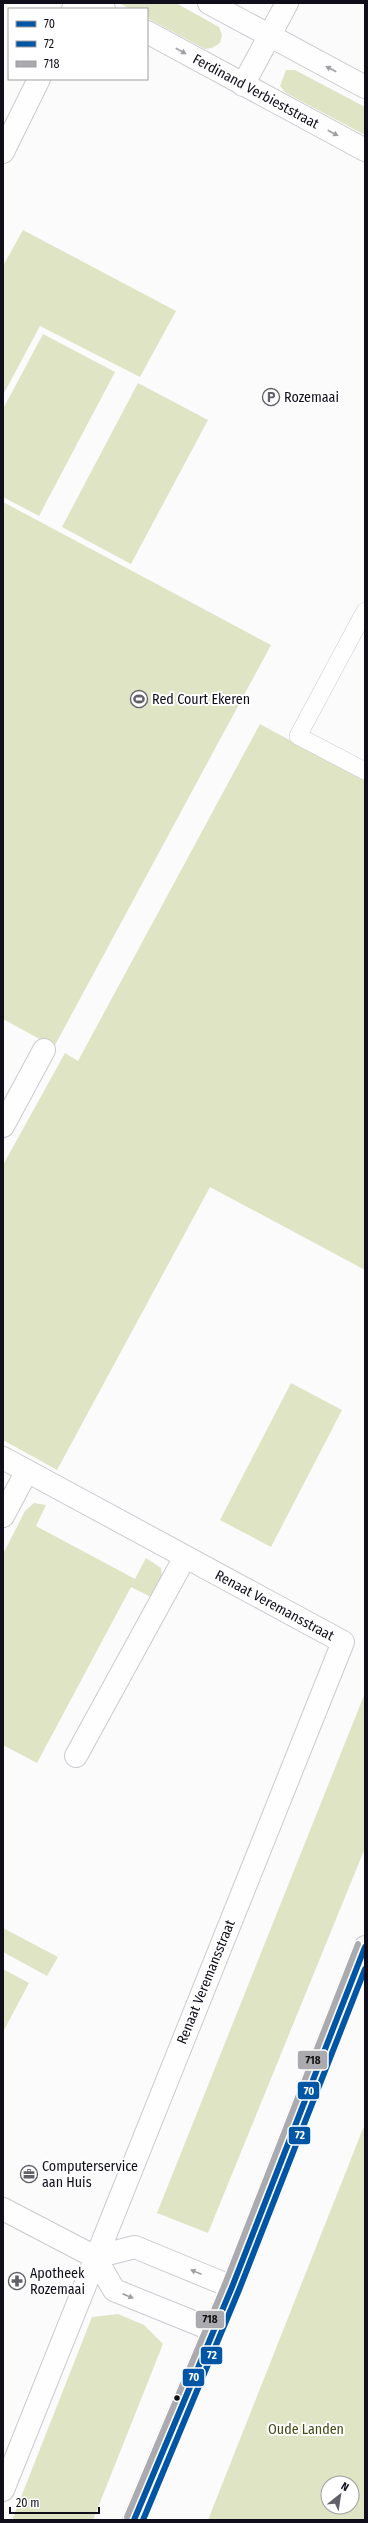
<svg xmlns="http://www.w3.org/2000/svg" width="368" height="2523" font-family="'Fira Sans Condensed',sans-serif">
  <rect width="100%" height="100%" fill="#fbfbfb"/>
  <path fill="#dfe4c5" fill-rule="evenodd" d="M119,3H176L219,27L222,35L220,43L212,48L205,49L147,18V9H130Z
    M286,70H295L365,107V135L286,93L280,86Z
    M23,230L176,311L140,377L40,326L3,395V266Z
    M43,334L115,372L39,516L3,497V409Z
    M138,383L208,420L131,564L62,527Z
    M3,502L271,645L54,1047L3,1019Z
    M260,724L365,781V1270L210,1187L57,1470L3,1440V1165L65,1053L78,1061Z
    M291,1383L342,1410L271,1547L220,1520Z
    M34,1503L46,1505L36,1526L135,1579L146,1558L161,1568L162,1578L151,1597L131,1587L37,1763L3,1745V1554L25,1511Z
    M365,1693V1848L208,2233L157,2213Z
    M3,1928L58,1957L47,1976L3,1952Z
    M3,1969L29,1983L3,2032Z
    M365,2125V2520H208L362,2131ZM328,2483H352V2507H328Z
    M118,2314L144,2325L163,2344L93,2520H12L92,2317Z"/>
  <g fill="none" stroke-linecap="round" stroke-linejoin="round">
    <g stroke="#cbcad1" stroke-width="18">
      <path id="lane" d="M365,611L298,736L365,771"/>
    </g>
    <g stroke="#cbcad1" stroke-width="24">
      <g id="street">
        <path d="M93,3L104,9"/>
        <path d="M209,3L365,87"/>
        <path d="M73,9L76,3"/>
        <path id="s1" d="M147,32L365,150"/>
        <path d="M243,85L287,3"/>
        <path d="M3,152L39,79"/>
        <path d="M3,1126L44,1050"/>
        <path id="s2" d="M3,1458L343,1642L3,2490"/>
        <path d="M3,1516L27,1471"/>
        <path d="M76,1756L185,1557"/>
        <path d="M3,2209L95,2257L114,2290L213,2330"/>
        <path d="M95,2257L135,2247L232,2287"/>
      </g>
    </g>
    <g stroke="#cbcad1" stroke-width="24">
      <path id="secondary" d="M134,2520L232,2287L365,1947"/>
    </g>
    <use href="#lane" stroke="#fefefe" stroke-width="17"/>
    <use href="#street" stroke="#fefefe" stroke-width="22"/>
    <use href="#secondary" stroke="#f6f4f2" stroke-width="22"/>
    <g stroke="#fff" stroke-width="9">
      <path id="bus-1" d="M134,2520L232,2287L365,1947"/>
    </g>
    <g stroke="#fff" stroke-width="9">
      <path id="bus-2" d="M143,2520L239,2290L365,1969"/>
    </g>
    <g stroke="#fff" stroke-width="9">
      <path id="bus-3" d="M127,2517L225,2284L358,1944"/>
    </g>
    <use href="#bus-1" stroke="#0056a4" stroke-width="6"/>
    <use href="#bus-2" stroke="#0056a4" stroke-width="6"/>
    <use href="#bus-3" stroke="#ababaf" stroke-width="6"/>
  </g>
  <defs><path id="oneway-solid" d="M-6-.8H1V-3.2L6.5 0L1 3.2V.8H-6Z"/></defs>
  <g fill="#9f9ea3">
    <use href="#oneway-solid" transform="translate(181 51) rotate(29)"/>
    <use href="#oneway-solid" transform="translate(331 69) rotate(-152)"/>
    <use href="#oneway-solid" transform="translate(333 133) rotate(28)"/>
    <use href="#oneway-solid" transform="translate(196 2272) rotate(-158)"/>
    <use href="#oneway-solid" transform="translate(128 2296) rotate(23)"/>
  </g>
  <defs>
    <g id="parking-ring" transform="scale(0.9)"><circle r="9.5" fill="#fff" stroke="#626169" stroke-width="1.5"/><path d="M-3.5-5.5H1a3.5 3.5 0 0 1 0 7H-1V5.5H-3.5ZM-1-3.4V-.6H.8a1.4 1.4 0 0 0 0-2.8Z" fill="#626169"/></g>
    <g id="stadium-ring" transform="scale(0.9)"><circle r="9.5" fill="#fff" stroke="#626169" stroke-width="1.5"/><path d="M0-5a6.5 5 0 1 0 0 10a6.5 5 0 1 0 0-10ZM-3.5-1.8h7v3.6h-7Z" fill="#626169"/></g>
    <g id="office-ring" transform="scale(0.9)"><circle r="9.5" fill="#fff" stroke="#626169" stroke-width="1.5"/><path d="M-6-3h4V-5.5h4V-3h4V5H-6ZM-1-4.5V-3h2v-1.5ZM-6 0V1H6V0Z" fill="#626169"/></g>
    <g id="pharmacy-ring" transform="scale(0.9)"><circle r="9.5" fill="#fff" stroke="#626169" stroke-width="1.5"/><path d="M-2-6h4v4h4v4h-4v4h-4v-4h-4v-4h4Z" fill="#626169"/></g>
  </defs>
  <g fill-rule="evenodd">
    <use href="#parking-ring" x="271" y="397"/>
    <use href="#stadium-ring" x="139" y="699"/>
    <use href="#office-ring" x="29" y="2174"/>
    <use href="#pharmacy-ring" x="17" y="2281"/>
  </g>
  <circle fill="#100e1a" stroke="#fff" stroke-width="1.5" cx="177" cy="2398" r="3.5"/>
  <g text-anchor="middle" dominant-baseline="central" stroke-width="4" stroke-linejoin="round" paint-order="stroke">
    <g font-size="14" fill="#100e1a" stroke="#fff">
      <text stroke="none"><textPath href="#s1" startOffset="124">Ferdinand Verbieststraat</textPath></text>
      <text stroke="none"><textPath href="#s2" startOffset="309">Renaat Veremansstraat</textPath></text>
      <text transform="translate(206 1982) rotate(-68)">Renaat Veremansstraat</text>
    </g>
    <g font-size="14" fill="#100e1a" stroke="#fff" text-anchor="start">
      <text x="284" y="397">Rozemaai</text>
      <text x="152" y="699">Red Court Ekeren</text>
      <text x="42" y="2166">Computerservice<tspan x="42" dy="16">aan Huis</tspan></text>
      <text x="30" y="2273">Apotheek<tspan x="30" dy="16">Rozemaai</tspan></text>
    </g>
    <g font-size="14" fill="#444a16" stroke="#fff">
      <text x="306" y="2429">Oude Landen</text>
    </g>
  </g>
  <g stroke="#fff" stroke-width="1.5">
    <rect x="297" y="2050" width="31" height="20" rx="4" fill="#ababaf"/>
    <rect x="297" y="2081" width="23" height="19" rx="4" fill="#0056a4"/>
    <rect x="288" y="2126" width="23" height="19" rx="4" fill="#0056a4"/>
    <rect x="195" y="2310" width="30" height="19" rx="4" fill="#ababaf"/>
    <rect x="200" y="2346" width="23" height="19" rx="4" fill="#0056a4"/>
    <rect x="182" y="2368" width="23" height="19" rx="4" fill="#0056a4"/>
  </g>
  <g font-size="11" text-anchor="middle" font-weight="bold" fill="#fff">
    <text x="309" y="2095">70</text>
    <text x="300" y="2139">72</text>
    <text x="212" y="2359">72</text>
    <text x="194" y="2381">70</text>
  </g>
  <g font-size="11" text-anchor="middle" font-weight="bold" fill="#111">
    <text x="313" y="2064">718</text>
    <text x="210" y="2323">718</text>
  </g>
  <rect width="368" height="2523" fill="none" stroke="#100e1a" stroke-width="8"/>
  <rect x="8" y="8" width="140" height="72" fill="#ffffff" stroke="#9f9fa3"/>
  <rect x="16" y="21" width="20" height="6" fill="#0056a4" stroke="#9f9fa3"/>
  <text x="44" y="28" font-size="12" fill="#100e1a">70</text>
  <rect x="16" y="41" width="20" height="6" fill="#0056a4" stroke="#9f9fa3"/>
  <text x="44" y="48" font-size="12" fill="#100e1a">72</text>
  <rect x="16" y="61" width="20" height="6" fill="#ababaf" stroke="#9f9fa3"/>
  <text x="44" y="68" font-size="12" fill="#100e1a">718</text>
  <g transform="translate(340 2495) rotate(30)"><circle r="19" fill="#ffffff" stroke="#9f9fa3"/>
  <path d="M0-3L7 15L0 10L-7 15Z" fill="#626169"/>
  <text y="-6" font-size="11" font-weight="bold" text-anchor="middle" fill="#100e1a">N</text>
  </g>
  <path d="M10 2507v6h89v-6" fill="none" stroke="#100e1a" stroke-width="2"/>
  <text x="16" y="2507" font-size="12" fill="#100e1a" stroke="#ffffff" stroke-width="3" paint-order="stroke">20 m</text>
</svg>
